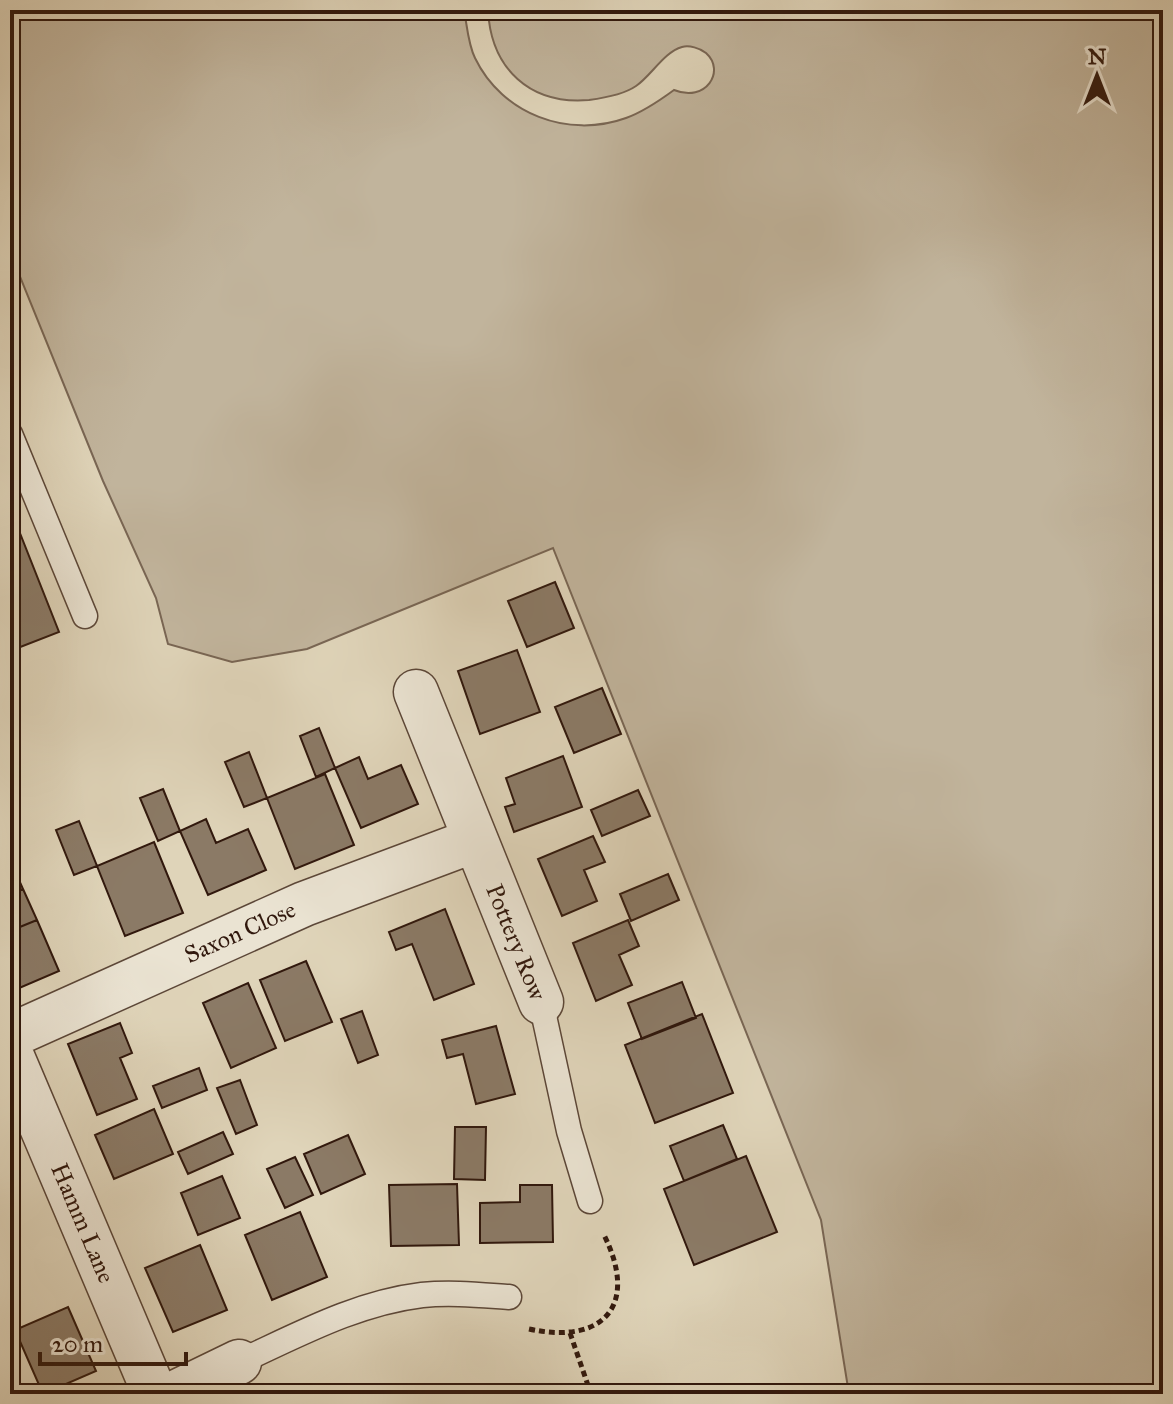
<svg xmlns="http://www.w3.org/2000/svg" width="1173" height="1404" font-family="'IM FELL Great Primer',serif">
  <rect width="100%" height="100%" fill="#dfd4b9"/>
  <filter id="stains"><feTurbulence type="fractalNoise" baseFrequency=".0025" numOctaves="4"/><feColorMatrix values="0 0 0 0 .2 0 0 0 0 .09 0 0 0 0 .02 0 0 0 .5 -.17"/></filter>
  <radialGradient id="worn" r=".72"><stop offset=".6" stop-color="#630" stop-opacity="0"/><stop offset="1" stop-color="#630" stop-opacity=".3"/></radialGradient>
  <path fill="#c1b49c" stroke="#796654" stroke-width="2" d="M10,10H464C467,25 468,44 475,58C502,114 568,139 626,118C643,112 659,101 674,90C706,103 726,71 706,53C700,48 689,45 682,47C664,52 651,76 636,86C623,95 604,98 589,100C530,105 491,69 488,10H1163V1394H849L821,1220L553,548L307,649L232,662L168,644L156,598L103,481L10,252Z"/>
  <path fill="#8b7a66" stroke="#31180d" stroke-width="2" d="M10,508L59,632L10,651Z
    M555,582L574,628L527,647L508,601Z
    M517,650L540,712L480,734L458,671Z
    M602,688L621,734L574,753L555,707Z
    M319,728L335,768L316,777L300,736Z
    M249,752L267,798L244,807L225,762Z
    M563,756L582,807L514,832L505,807L515,804L506,778Z
    M359,757L368,779L401,765L418,804L361,828L335,768Z
    M325,774L354,845L295,869L267,798Z
    M163,789L180,831L158,841L140,798Z
    M638,790L650,816L602,836L591,810Z
    M206,819L216,843L248,829L266,870L208,895L180,831Z
    M79,821L97,866L74,875L56,830Z
    M593,836L605,862L584,870L597,901L562,916L538,859Z
    M154,842L183,913L125,936L97,866Z
    M11,862L23,889L10,895V863Z
    M668,874L679,900L631,921L620,894Z
    M23,889L37,920L10,931V895Z
    M445,909L474,984L434,1000L412,944L396,950L389,932Z
    M37,920L59,971L10,992V931Z
    M628,920L639,946L619,955L632,985L596,1001L573,943Z
    M306,961L332,1022L285,1041L260,980Z
    M682,982L696,1018L642,1039L628,1003Z
    M248,983L276,1048L231,1068L203,1003Z
    M362,1011L378,1055L358,1063L341,1019Z
    M702,1014L733,1093L655,1123L625,1045Z
    M120,1023L132,1053L120,1058L137,1099L97,1115L68,1044Z
    M496,1026L515,1094L476,1104L463,1054L447,1058L442,1040Z
    M199,1068L207,1090L162,1108L153,1086Z
    M240,1080L257,1125L236,1134L217,1088Z
    M154,1109L173,1154L114,1179L95,1135Z
    M723,1125L737,1159L684,1181L670,1146Z
    M455,1127H486L485,1180L454,1179Z
    M223,1132L233,1154L188,1174L178,1152Z
    M348,1135L365,1174L321,1194L304,1154Z
    M746,1156L777,1232L694,1265L664,1189Z
    M295,1157L313,1195L285,1208L267,1169Z
    M222,1176L240,1218L198,1235L181,1193Z
    M457,1184L459,1245L391,1246L389,1185Z
    M520,1185H552L553,1242L480,1243V1203L520,1202Z
    M300,1212L327,1277L272,1300L245,1235Z
    M200,1245L227,1310L173,1332L145,1268Z
    M68,1307L96,1371L43,1394L15,1330Z"/>
  <g fill="none" stroke-linecap="round" stroke-linejoin="round">
    <g stroke="#5c4738" stroke-width="27">
      <path id="lane" d="M10,434L85,616
        M541,1002L569,1131L590,1201
        M239,1362C298,1335 356,1303 422,1295C451,1292 480,1295 509,1297"/>
    </g>
    <g stroke="#5c4738" stroke-width="47">
      <path id="street" d="M416,692L541,1002
        M10,1036L304,904L475,840
        M10,1052L155,1394
        M173,1394L239,1362"/>
    </g>
    <path stroke="#31180d" stroke-width="5" stroke-dasharray="6 4" stroke-linecap="butt" d="M529,1329C604,1345 639,1305 604,1235
      M570,1333L591,1394"/>
    <use href="#lane" stroke="#eae3d2" stroke-width="24"/>
    <use href="#street" stroke="#eae3d2" stroke-width="44"/>
  </g>
  <g text-anchor="middle" dominant-baseline="central" stroke-width="8" stroke-linejoin="round" paint-order="stroke">
    <g font-size="24" fill="#31180d" stroke="#eae3d2">
      <text transform="translate(240 932) rotate(-24)">Saxon Close</text>
      <text transform="translate(516 942) rotate(68)">Pottery Row</text>
      <text transform="translate(83 1223) rotate(67)">Hamm Lane</text>
    </g>
  </g>
  <rect width="1173" height="1404" fill="none" stroke="#dfd4b9" stroke-width="40"/>
  <rect x="12" y="12" width="1149" height="1380" fill="none" stroke="#31180d" stroke-width="4"/>
  <rect x="20" y="20" width="1133" height="1364" fill="none" stroke="#31180d" stroke-width="2"/>
  <g transform="translate(1097 76)" stroke="#eae3d2" stroke-width="6" paint-order="stroke">
  <path d="M0-6L14 30L0 20L-14 30Z" fill="#31180d"/>
  <text y="-12" font-size="22" font-weight="bold" text-anchor="middle" fill="#31180d">N</text>
  </g>
  <path d="M40 1352v12h146v-12" fill="none" stroke="#31180d" stroke-width="4"/>
  <text x="52" y="1352" font-size="24" fill="#31180d" stroke="#eae3d2" stroke-width="6" paint-order="stroke">20 m</text>
  <rect width="100%" height="100%" filter="url(#stains)"/>
  <rect width="100%" height="100%" fill="url(#worn)"/>
</svg>
